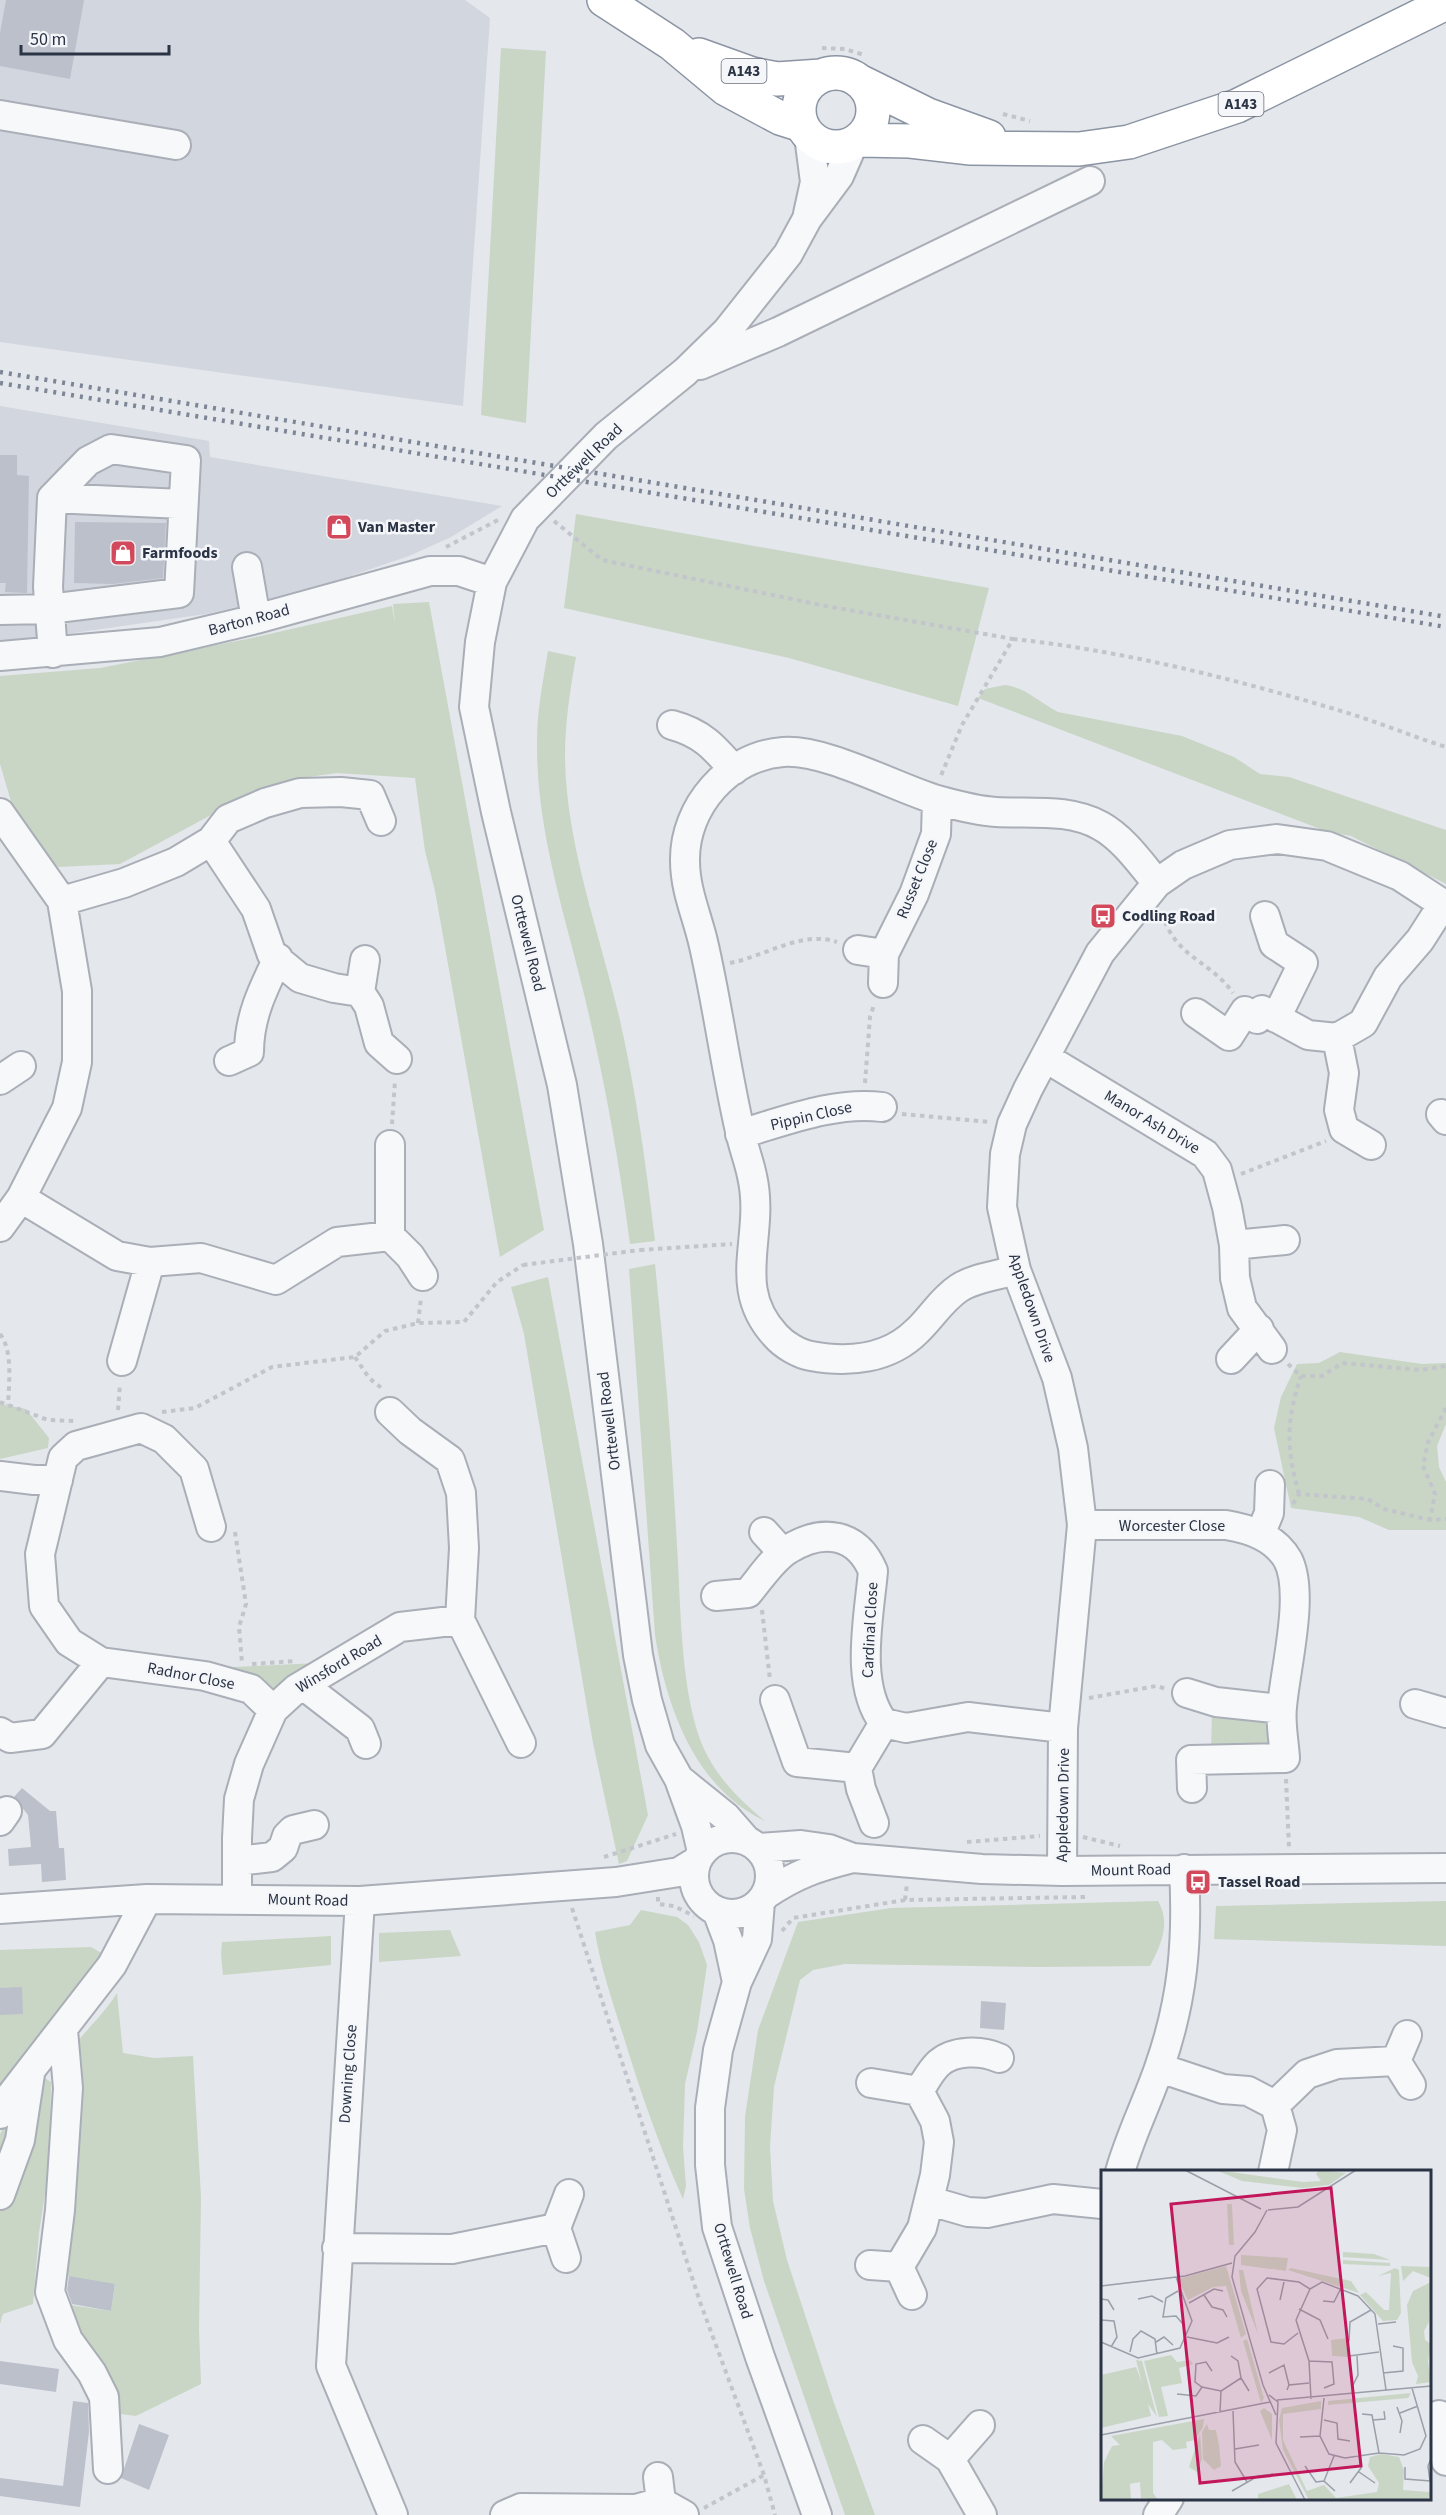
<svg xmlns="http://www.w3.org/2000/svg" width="1446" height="2515" font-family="'Source Sans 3',sans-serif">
  <rect width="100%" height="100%" fill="#e4e7ec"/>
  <path fill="#d2d6de" d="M0,0H465L490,18L463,406L0,342Z
    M0,406L209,441L210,457L502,506L451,537L409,556L306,591L206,614L25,640H0Z"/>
  <path fill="#c9d6c5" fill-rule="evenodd" d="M501,48L546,51L526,423L481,415Z
    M576,514L989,588L958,706L789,658L564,608Z
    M429,602L544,1230L500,1257L435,891L425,851L415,778L337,773L294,779L226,807L120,864L58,867L17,822L0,764V676L100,668L247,639L392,606L395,624L393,604Z
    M548,651L576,657C570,690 565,723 565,757C566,844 599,931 619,1016C636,1090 646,1165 655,1241L630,1244C619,1160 604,1077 584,994C564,911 536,829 537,741C537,711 543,681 548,651Z
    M1005,685C1025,687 1040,703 1058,712L1182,736L1234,757L1260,774L1289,777L1446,830V884L1351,836L1328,832L978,698L985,689Z
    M655,1264C665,1358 672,1452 677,1546C681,1606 680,1695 704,1749C718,1779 740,1800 765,1821C695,1788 666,1707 655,1635L629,1269Z
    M548,1277L648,1815L627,1861L619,1864L593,1743L524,1334L511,1287Z
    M1340,1352L1422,1364L1446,1363V1424L1437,1446L1439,1467L1446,1482V1530H1389L1359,1517L1291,1508L1274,1428L1281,1397L1297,1364L1319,1363Z
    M0,1404L26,1409L49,1438L48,1448L0,1459Z
    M319,1663L271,1709L189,1669Z
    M1212,1712L1278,1713L1277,1757L1211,1753Z
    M1158,1901C1171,1923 1161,1945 1150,1966L1040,1967L845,1964L813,1970L800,1980L774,2087L770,2146L773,2201L787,2260L834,2403L875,2515H845L764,2281L750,2228L744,2189L745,2117L758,2030L798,1922L891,1908Z
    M1446,1901V1946L1214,1939L1216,1906Z
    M641,1910L677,1917L688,1925L699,1942L707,1965L697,2032L685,2084L683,2147L686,2186L683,2199C659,2146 641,2093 624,2038C613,2003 601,1969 595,1932L630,1925Z
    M450,1930L461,1956L379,1962V1933Z
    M331,1936V1965L223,1975L221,1955L222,1942Z
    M91,1947L105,1955L0,2108V1950Z
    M117,1993L123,2053L154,2058L193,2056L201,2197L199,2329L201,2384L136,2416L121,2414L97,2385L71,2363L57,2346L44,2301L50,2230L60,2166L63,2062C77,2037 101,2019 117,1993ZM62,2275L115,2285L111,2311L50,2302Z
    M43,2077L51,2082L50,2161L39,2233L33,2304L3,2314L0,2324V2134L10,2116Z"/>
  <path fill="#bbc0ca" d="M6,0H84L70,79L0,66V33Z
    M0,455H17V475L29,476L27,593L5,592L6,583H0Z
    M75,522L166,523L163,578L113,584L74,583Z
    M22,1788L50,1811H56L59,1848H64L66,1880L42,1882L41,1864L9,1866L8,1849L31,1847L28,1815L14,1797Z
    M22,1987L23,2014L0,2015V1988Z
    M981,2001L1006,2003L1004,2030L980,2028Z
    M69,2276L115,2284L111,2311L72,2304L67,2290Z
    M0,2361L59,2369L56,2392L0,2384Z
    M73,2401L88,2403L89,2432L80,2507L0,2496V2478L63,2486Z
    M139,2424L169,2435L149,2490L121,2478Z"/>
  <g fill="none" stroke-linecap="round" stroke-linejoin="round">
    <g stroke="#a9aeb7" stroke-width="32">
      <path id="minor" d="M0,115L176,145
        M808,214L815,182L809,136
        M700,365L778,332L1090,181
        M247,567L256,619
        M0,610L49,609L179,593L186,460L111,449L88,461L52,498
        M53,653L48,587L52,498L182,504
        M0,656L160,642L256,619L430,571H459L492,582
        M672,725C702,733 714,747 734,770
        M0,813L62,901L77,991V1062L67,1108L21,1198L0,1227
        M211,841L256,909L272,955L300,978L334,988L360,992L369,1006L379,1043L397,1059
        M62,901L124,883L176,862L211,841L228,819L265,803L300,793L341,792L370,795L381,821
        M1265,916L1274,944L1303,963L1276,1018
        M858,950L884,954L883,983
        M884,954L914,894L936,834L937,800
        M360,992L365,960
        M1196,1013L1229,1036L1245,1011L1257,1019L1262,1010L1308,1035L1337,1038L1363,1023L1388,977L1420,940L1443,904
        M1337,1038L1344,1073L1339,1110L1344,1129L1371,1145
        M1046,1058L1205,1154L1217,1170L1227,1207L1234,1245L1235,1278L1242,1308L1272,1349
        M229,1061L249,1052C249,1017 263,989 278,958
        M0,1080L21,1066
        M1441,1114L1446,1120
        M740,1134C785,1121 835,1101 882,1107
        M390,1145V1236L410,1256L423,1276
        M21,1198L117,1256L150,1262L201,1258L276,1280L337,1242L390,1236
        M1234,1245L1285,1240
        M1016,1270C999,1275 974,1278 959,1288C941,1300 932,1317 917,1331C889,1359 849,1363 811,1356C799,1354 784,1345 776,1336C729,1286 766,1236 752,1176C749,1161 743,1146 740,1131C726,1070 718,1008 704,946C698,918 685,891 685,861C684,807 728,756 783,752C826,749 894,787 937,800C955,805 977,811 996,812C1031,814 1069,808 1101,826C1124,839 1141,864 1157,883
        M1231,1359L1259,1329
        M122,1361L150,1262
        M390,1412L410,1431L450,1460L461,1493L464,1548L460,1620L521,1743
        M0,1476L34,1480H58
        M1082,1525H1226C1250,1529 1275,1537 1288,1560C1305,1594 1285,1669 1282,1707C1280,1723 1284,1741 1285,1758L1191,1760L1192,1788
        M211,1527L194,1469L164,1439L141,1428L76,1446L63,1458L40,1554L44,1606L69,1642L101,1662L205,1676L251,1689L273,1710
        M764,1532L783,1553
        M1260,1535L1269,1513L1270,1485
        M716,1596L748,1593C760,1579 773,1558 789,1549C823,1528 857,1533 873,1571C869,1617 854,1685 884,1723
        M303,1685L360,1729L366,1744
        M1187,1693L1216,1702L1281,1709
        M775,1700L797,1762L857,1768L861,1789L874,1823
        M1415,1704L1446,1713
        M0,1732L10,1738L42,1734L101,1662
        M857,1768L884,1723L906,1728L968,1717L1063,1728
        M679,1779L726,1817L747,1841
        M0,1821L7,1811
        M694 1876a38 38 0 1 1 76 0a38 38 0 1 1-76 0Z
        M758,1848L801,1845L829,1849L853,1858L982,1869L1062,1871L1446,1868
        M702,1852L696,1826L679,1779L660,1745L647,1700L638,1655L588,1244L562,1085L496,812L474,707L480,642L492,582L525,519L606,436L685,372L727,331L788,254L807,219L839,176L853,144
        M237,1861L272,1857L283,1848L287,1836L293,1830L314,1825
        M1062,1871L1063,1728L1082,1525L1073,1448L1057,1378L1016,1270L1002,1207L1005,1154L1012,1124L1028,1089L1100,953L1157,883L1183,865L1230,845L1277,839L1327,846L1400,876L1446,906
        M765,1895C796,1874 817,1867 853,1858
        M237,1898V1838L239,1799L249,1764L273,1710L296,1689L400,1627L460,1620
        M360,1901L331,2366L393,2515
        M760,1902L757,1939L737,1982L718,2050L710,2108V2165L717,2227L760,2357L817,2515
        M0,1909L147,1899L360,1901L616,1882L679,1872L697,1861
        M717,1911L728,1940L737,1982
        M63,2030L68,2088L60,2210L50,2292L68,2340L92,2373L104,2397L108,2469
        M1407,2035L1396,2061L1411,2085
        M1160,2068L1223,2089L1248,2091L1275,2105L1282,2130L1273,2172
        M871,2083L919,2091C925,2082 931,2070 939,2063C954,2050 981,2050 999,2058
        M1275,2105L1307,2074L1337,2064L1396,2061
        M0,2114L12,2094L112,1965L147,1899
        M1120,2172C1130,2136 1147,2103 1159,2068C1183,2000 1188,1941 1184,1869
        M0,2195L20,2140L30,2074
        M930,2201L968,2212L987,2213L1053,2199L1102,2204
        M337,2248L452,2249L556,2228
        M566,2258L556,2228L569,2194
        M870,2265L899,2267L912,2295
        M899,2267L922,2228L935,2175L939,2142L935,2121L919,2091
        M1439,2415L1446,2461
        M923,2440L950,2459L980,2425
        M950,2459L982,2515
        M658,2477L661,2502L684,2515
        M505,2515L521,2508L636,2509L661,2502
        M1158,2515L1169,2498"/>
    </g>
    <g stroke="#8b94a3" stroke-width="36">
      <path id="highway" d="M604,0L672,44L726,89L780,118L802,125
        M699,55L752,74L777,79L821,76
        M799 110a37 37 0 1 1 74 0a37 37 0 1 1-74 0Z
        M861,82L928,115L989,137
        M860,140L910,141L971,148L1079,149L1129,142L1237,106L1446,3"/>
    </g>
    <path stroke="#c2c5cb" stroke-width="4" stroke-dasharray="4.5 4.5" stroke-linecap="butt" d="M822,48L845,49L864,55
      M1003,114L1030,121
      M554,521L602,560L826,606L1013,639L962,725L940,778
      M446,547L498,520
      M1013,639C1127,651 1242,681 1351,714C1383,724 1414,737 1446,747
      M1162,913C1175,958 1210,960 1233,993
      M730,963C766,956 802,930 837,942
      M865,1083L870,1017L874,1005
      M902,1114L990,1122
      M392,1124L395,1081
      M1241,1174L1326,1141
      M640,1250L732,1244
      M418,1323L421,1298
      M0,1334C13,1350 9,1384 8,1405
      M355,1357L369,1378L384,1390
      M1288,1364L1301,1376H1322L1342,1363L1421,1370L1446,1366
      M0,1402L48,1420L74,1421
      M1446,1408L1428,1442L1423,1466L1435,1494L1430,1520L1446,1519
      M118,1410L120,1384
      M162,1412L195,1408L272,1367L355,1357L385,1331L418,1323L464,1322L497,1282L523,1265
      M1299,1494C1286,1447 1286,1422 1301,1376
      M1293,1504L1299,1494L1368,1499L1384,1509L1430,1520
      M235,1532L246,1604L239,1627L242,1663
      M762,1610L770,1680
      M252,1664L296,1661
      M1089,1698L1156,1686L1167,1689
      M1286,1779L1289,1847
      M1083,1837L1120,1846
      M967,1842L1040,1836
      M604,1857L676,1834
      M658,1897V1904L674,1906L694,1916
      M905,1900L907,1884
      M572,1908L700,2302L764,2475L775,2515
      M782,1931L793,1918L905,1900L1085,1897
      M704,2508L764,2475"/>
    <use href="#minor" stroke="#f7f8fa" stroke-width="28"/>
    <use href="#highway" stroke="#fff" stroke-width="33"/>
    <path stroke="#7d8696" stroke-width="4.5" stroke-dasharray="3 6" stroke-linecap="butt" d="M0,372L1446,617
      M0,383L1446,627"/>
    <path stroke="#c2c5cb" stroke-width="4" stroke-dasharray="4.5 4.5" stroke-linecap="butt" d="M523,1265L640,1250"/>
  </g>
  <defs>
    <g id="shop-square" transform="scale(1.35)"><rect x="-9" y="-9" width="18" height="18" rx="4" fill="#d1495b" stroke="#f4f6f9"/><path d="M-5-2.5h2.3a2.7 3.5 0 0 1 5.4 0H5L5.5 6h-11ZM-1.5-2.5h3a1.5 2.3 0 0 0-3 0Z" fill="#fff"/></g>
    <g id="bus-square" transform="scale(1.35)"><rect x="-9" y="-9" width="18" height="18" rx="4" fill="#d1495b" stroke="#f4f6f9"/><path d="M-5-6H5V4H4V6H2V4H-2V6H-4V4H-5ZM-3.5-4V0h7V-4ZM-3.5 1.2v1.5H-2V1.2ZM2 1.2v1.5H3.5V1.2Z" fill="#fff"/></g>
  </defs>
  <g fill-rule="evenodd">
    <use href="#shop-square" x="339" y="527"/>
    <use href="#shop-square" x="123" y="553"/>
    <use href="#bus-square" x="1103" y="916"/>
    <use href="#bus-square" x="1198" y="1882"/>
  </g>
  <g text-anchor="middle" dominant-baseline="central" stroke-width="5" stroke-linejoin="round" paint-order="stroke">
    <g fill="#f4f6f9" stroke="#676e7b" stroke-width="1.5">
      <rect x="721.5" y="59" width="45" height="24" rx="4.5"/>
      <rect x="1218.5" y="92" width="45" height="24" rx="4.5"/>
    </g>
    <g font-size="15" font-weight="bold" fill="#2b3445">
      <text x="744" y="71">A143</text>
      <text x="1241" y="104">A143</text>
    </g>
    <g font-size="16" fill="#2b3445" stroke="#f4f6f9">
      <text transform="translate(584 461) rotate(-44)">Orttewell Road</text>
      <text transform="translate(249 620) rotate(-15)">Barton Road</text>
      <text transform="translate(917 879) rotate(-68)">Russet Close</text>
      <text transform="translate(528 943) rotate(76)">Orttewell Road</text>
      <text transform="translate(811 1116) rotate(-13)">Pippin Close</text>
      <text transform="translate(1152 1122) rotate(31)">Manor Ash Drive</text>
      <text transform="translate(1032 1308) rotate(71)">Appledown Drive</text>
      <text transform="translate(609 1421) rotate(-97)">Orttewell Road</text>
      <text x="1172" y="1526">Worcester Close</text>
      <text transform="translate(870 1630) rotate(-87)">Cardinal Close</text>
      <text transform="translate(339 1664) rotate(-31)">Winsford Road</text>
      <text transform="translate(191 1676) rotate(11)">Radnor Close</text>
      <text transform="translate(1063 1805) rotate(-89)">Appledown Drive</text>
      <text transform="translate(1131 1870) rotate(-1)">Mount Road</text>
      <text transform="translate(308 1900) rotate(1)">Mount Road</text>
      <text transform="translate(348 2074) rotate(-86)">Downing Close</text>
      <text transform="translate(733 2271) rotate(73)">Orttewell Road</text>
    </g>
    <g font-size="16" font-weight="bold" fill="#2b3445" stroke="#f4f6f9" text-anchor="start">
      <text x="358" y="527">Van Master</text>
      <text x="142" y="553">Farmfoods</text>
      <text x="1122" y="916">Codling Road</text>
      <text x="1218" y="1882">Tassel Road</text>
    </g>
  </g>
  <g transform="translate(1101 2170)">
    <rect width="330" height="330" fill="#e4e7ec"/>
    <path d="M115,0L202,12L220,11L215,4L218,0L245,3L228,15L202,18L141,11ZM126,34H131L133,75H128ZM242,82L273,84L289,90L242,87ZM140,85L187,88L185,101L140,95ZM242,90L289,93V96L242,94ZM125,96L145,164L140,168L125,116L112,117L87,130L77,109ZM300,96L330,97V108L312,101L302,111ZM190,98L250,111L258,123L187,100ZM294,98L298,100L300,143L296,150L282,151L259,125L265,122L283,140H288L290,103L277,106ZM138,100H142L157,164L140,121ZM330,112L328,152L323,161L324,170L330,174L327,191L330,212L315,214L317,206L311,192L306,135L312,121ZM247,168L248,187L231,186L230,170ZM146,169L163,228L160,233L142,171ZM70,185L76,192L89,190L92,194L78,198L81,213L60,217L67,246L58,247L43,191ZM35,190L41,191L56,247L47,234L50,246L0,258V205L35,197L41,213ZM310,223L307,228L227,235V231ZM220,231V239L182,244V270L206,321L223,315L235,328L276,322L278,313L267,296L269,287L280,284L298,287L303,300L302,320L328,322L330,323V330L328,326L327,330H208L182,280L178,250L181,238ZM163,238L171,244V270L159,241ZM103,249L102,257L94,270L85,272L86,278L72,280L61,270L52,272V323L57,330L40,328L39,312L29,314L30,330H0L3,292L11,276L19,275L10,266ZM106,254L108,260H115L118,275L120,296L113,300L102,289L101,262ZM99,264L101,289L96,302L88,297ZM188,314L196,330H157V324Z" fill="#c9d6c5"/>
    <path fill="none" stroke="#9a9fa9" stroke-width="1.5" d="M84,0L160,39M166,40L154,62L134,86L131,107L162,215L175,245M167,40L197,37L255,0M0,116L84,106L131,93M77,121L65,128L62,147L75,146L82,154M330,122V153M103,125L111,137L122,140L126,147M0,129L7,130L13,140M37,129L51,126L62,132M179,130L183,112M222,131L233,132L240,118M88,133L113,119L122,121M198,139L219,150L227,169M0,150L13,151L16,167L10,177M277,154L295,152M197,163L183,174L170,172L156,119L166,108L198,112L209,119M86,167L116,173L128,167M248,171L249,152L270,140M0,172L37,188L79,178L91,151L75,107M55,172L63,167L72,175M29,182L32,169L40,161L54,169L56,185M130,186L137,191L140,208L148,221M248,186L278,182M208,191L231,192L233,214L223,218M111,201L105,192L95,194L94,212L101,217L120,221M168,203L183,195L188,215M282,203L302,201V178L292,176M252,215L257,205L256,185M186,220L188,215L208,213M76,224L95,226L101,217M168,225L177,232L175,273L204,330M223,228L219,266L228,284L244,288L278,283L303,285L319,279L325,266L311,218M210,229L208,191L195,150L209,119L221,112L257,126L274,144L285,220M176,230L330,216M296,237L301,251L299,263M132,241L134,292L146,312M119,242L120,221L140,208M299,243L317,236M261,244L271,245L278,283M223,250L236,253L237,269L249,271M272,250L284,249L283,241M0,265L169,232M199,267L219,266M134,279L158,275M233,286L223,311L234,321M204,296L215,312L223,311M304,297V309L330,311M258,302L274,313M329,311L327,296L330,289M249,313L260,298L258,285M131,321L157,306L172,304"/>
    <path fill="#c2185b" fill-opacity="0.15" stroke="#c2185b" stroke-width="3" d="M230,18L260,296L99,313L70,34Z"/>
    <rect width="330" height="330" fill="none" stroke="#2b3445" stroke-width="3"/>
  </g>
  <path d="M21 45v9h148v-9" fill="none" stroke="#2b3445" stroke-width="3"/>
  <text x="30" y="45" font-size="18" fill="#2b3445" stroke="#f4f6f9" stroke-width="4.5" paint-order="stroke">50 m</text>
</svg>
